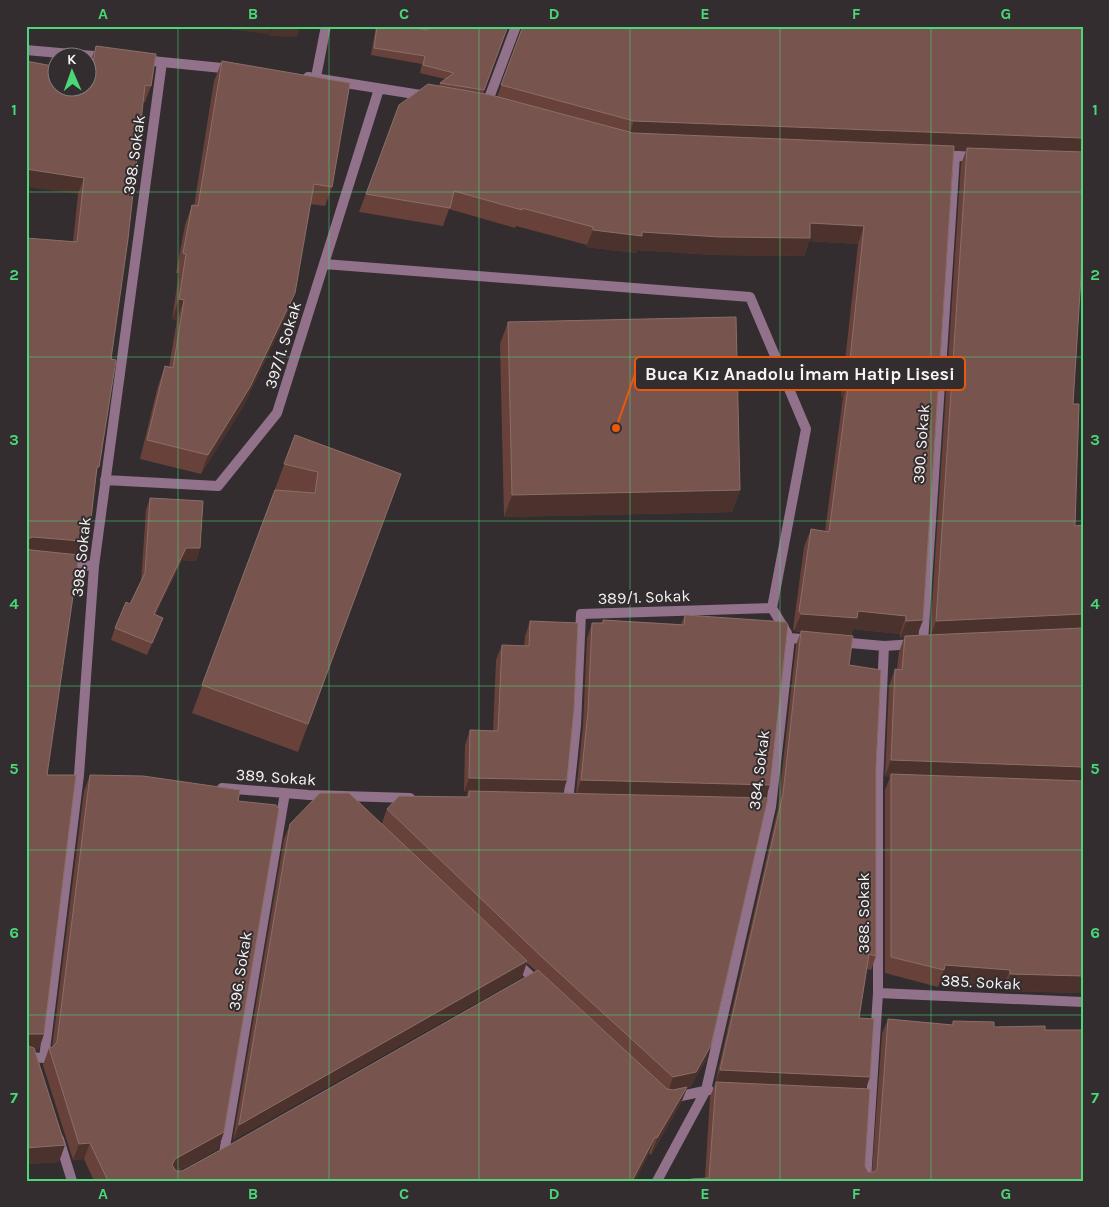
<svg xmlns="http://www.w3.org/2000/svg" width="1109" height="1207" font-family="Karla,sans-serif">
  <rect width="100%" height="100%" fill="#332d2f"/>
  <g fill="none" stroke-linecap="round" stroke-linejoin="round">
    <path stroke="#92718a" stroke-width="10" d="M26,50L105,57
      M142,60L232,69
      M308,77L427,96
      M941,155L976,157
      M324,264L750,297L806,429L772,608
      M105,480L218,486L277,413L379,89
      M65,564L94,566
      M839,642L884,646L915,644
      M923,643L955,156
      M222,788L309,795L410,798
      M568,802L576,725L581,614L772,608L787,633
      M514,960L538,983
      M878,993L1083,1002
      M26,1057L44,1058L79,775L94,566L162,62
      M672,1098L709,1090
      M59,1139L72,1181
      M224,1153L285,793
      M657,1181L706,1090L771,807L790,638L812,640
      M866,1181L878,993V783L884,646"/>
    <path stroke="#92718a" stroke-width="10" d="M316,77L326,26
      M486,106L516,26"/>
  </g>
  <path fill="#68423a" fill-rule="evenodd" d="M376,26H404L425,30V26H508L483,94L497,97L523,26H1083L1073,404L1075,526L1083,527V993L1004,991V986L940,982L938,987L885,973V790L890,777L885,776L889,686L895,669H897L899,652L904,638H900V634L853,629L851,636L849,665L876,769V956L871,970L867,969L859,1018L865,1089V1166L868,1172H872L882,1034L888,1019L952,1025L953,1021L994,1027L1045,1030L1083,1181L705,1178L710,1097L715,1084L778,808L796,645L801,632L794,631L793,629L804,547L811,529L825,531L843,397H841L858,244L809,241L804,256L714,255L637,250L636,253L586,247L587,245L516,226L515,228L449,209L443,226L359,212L399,105L439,86L440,83L445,79L420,73L422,64L371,55ZM954,150L966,151L961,164L930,635H917L923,620Z
    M96,46L151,86L145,102H143L97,473L84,543H80L76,554L47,775L44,1034L38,1051H35L59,1162L26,1164L73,242L78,194L88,72L90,63Z
    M222,61L332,187L325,206L310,204L288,313L243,407L201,474L140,459L158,386L165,366L169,367L177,320L172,319L179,273H176L185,225L192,205L194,206L214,81Z
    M508,322L740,490L732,512L504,517L500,344Z
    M295,435L401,474L298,752L192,713Z
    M150,498L200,548L196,561L182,560L155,615L158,630L147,655L111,640L115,628L130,604L141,582L146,510Z
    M685,615L765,798L706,1060L690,1087L687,1088L681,1103L651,1155L649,1153L635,1181H94L84,1159L73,1160L43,1065L49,1048H52L84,791L90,775L238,801L224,1132L218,1149L178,1171H182L233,1143L536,971L527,963L522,977L233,1140L284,839L290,824L382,823L387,809L466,797L468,792H464L465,745L470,730L493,731L496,660L502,645L524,646L525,636L530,621L562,793H576L583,725L587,638L592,623H602L603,620L681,624Z"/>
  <path fill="#4c322d" d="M95,26H272L269,34L226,29Z
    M273,26H301L297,37L269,36Z
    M634,121L1083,138V155L967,148L966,151L628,137Z
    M26,169L84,178L78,194L26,187Z
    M810,223L864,226L858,244L809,241L804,256L714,255L637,250L636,253L586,247L593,230L642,232Z
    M295,293L288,313L243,407L201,474L208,455Z
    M179,299L184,300L177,320L172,319Z
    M848,379H849L843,397H841Z
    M740,490L732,512L504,517L512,495Z
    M83,526L90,527L84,543H80L75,557L26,553L27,539L33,537Z
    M186,548H200L196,561L182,560L149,626L154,614Z
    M858,611L906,616L900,634L853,629L850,636L794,631L801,614Z
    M1083,614V630L930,637L936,621Z
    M923,620L916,638L905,636L904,638H900L906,621Z
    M891,760L1083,767V784L891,774L890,777L885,776Z
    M469,778L567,780L562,795L464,792Z
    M581,780L770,785L765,800L576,795Z
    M527,961L522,977L233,1140L239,1125Z
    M945,965L1010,970L1004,986L940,982Z
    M1010,974L1083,976V993L1004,991Z
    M29,1034H44L38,1051H26V1039Z
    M711,1045L706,1060L690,1087L687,1088L681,1103L651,1155L657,1138L668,1092L673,1077Z
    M720,1070L870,1077L865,1091L715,1084Z
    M224,1132L218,1149L169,1175L172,1165L175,1159Z
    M655,1137L649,1153L635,1181H632Z
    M90,1143L84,1159L73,1160L79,1144Z
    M65,1145L59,1162L26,1164V1148Z"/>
  <path fill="#77554e" stroke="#8b6e68" d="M377,26H404L427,30V26H508L484,90L440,83L454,73L423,65L425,56L374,48Z
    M523,26H543L548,28V26H1083V138L634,121L501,85Z
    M96,46L156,54L151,86L145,85L128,239L111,359L116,360L99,467H97L90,527L83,526L81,541L33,537L27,539L26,540V238L77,242L84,178L26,169V61L58,67V88H88V72L91,73Z
    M222,61L350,83L332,187L314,184L295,293L250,387L208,455L147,440L165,366L173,368L184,300L179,299L186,254L183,253L192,205L198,206Z
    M428,84L491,95L633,133L954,146L923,620L906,621V616L858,611L857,618L801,614L799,611L811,529L829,532L849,379H848L864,226L810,223V238L720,237L642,232V236L593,230V227L522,208V210L454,191L450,208L366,194L399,105Z
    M967,148L1083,152V245L1073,404H1079L1075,526L1082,525L1083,527V614L936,621Z
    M736,317L740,490L512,495L508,322Z
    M295,435L401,474L308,724L202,685L275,490L315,493L318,472L284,464Z
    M150,498L203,501L200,548H186L154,614L163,618L152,643L115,628L126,602L130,604L145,573Z
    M26,546L28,549L31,550L79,555L47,775H76L44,1034H29L26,1039Z
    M685,615L786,622L788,625L770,785L581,780L588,711L592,623H603V620L684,625Z
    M530,621L578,623L574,710L567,780L469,778L470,730L498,731L502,645L529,646Z
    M1083,628V767L891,760L895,669L902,670L905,636Z
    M801,631L853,636L849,665L881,670L876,769V956L869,954L859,1018L874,1019L870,1077L720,1070L783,794Z
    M891,774L1083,781V976L1010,974V970L945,965L944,970L891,957Z
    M90,775L143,776L240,790L238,801L276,805L279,809L224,1132L175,1159L172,1165L176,1171H182L233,1143L538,970L667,1089L673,1090L687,1087L657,1138L655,1137L632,1181H108L90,1143L79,1144L49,1048L53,1047L57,1042Z
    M469,791L768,798L711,1045L696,1072L673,1077L543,958L387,809L399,796L469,797Z
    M320,793H349L527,961L239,1125L290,824Z
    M888,1019L953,1025V1021L994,1022V1027L1045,1026V1030H1083V1181H690L691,1179L709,1178L716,1082L870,1089L865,1166L868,1172H874L877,1170Z
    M26,1043L28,1046L34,1048L65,1145L26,1148Z"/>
  <path fill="none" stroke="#49d778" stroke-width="1" stroke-opacity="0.55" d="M178,26V1181M329,26V1181M479,26V1181M630,26V1181M780,26V1181M931,26V1181M26,192H1083M26,357H1083M26,521H1083M26,686H1083M26,850H1083M26,1015H1083"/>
  <g text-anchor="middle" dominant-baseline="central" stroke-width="4" stroke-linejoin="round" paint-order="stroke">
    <g font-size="16" fill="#f7f4f4" stroke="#332d2f">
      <text transform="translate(134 155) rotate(-82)">398. Sokak</text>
      <text transform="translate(283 345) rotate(-73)">397/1. Sokak</text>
      <text transform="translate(921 444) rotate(-86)">390. Sokak</text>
      <text transform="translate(81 557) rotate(-84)">398. Sokak</text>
      <text transform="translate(644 597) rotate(-2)">389/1. Sokak</text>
      <text transform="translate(759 770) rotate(-83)">384. Sokak</text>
      <text transform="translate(276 777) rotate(4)">389. Sokak</text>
      <text transform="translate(863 913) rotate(-90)">388. Sokak</text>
      <text transform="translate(240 971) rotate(-81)">396. Sokak</text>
      <text transform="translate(981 982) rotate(3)">385. Sokak</text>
    </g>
  </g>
  <path fill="none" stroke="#e8590c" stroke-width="2" d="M616 428L635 374"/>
  <circle fill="#e8590c" stroke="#332d2f" stroke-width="2" cx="616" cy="428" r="5"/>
  <rect fill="#332d2f" stroke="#e8590c" stroke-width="2" x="635" y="357" width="330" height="33" rx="5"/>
  <g font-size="18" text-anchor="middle" font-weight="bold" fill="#f7f4f4">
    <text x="800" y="380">Buca Kız Anadolu İmam Hatip Lisesi</text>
  </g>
  <rect width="1109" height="1207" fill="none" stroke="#332d2f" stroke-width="55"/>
  <g transform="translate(72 72) rotate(358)"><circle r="24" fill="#332d2f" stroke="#817d7e"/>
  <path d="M0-4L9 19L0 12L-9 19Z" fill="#49d778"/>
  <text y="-8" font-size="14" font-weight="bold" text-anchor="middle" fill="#f7f4f4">K</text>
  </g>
  <rect x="28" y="28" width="1054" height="1152" fill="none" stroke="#49d778" stroke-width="2"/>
  <g font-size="16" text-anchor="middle" font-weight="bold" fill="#49d778">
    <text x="103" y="19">A</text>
    <text x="253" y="19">B</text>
    <text x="404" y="19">C</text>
    <text x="554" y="19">D</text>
    <text x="705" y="19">E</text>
    <text x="856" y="19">F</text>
    <text x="1006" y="19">G</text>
    <text x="14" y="115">1</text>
    <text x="1095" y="115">1</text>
    <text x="14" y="280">2</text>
    <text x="1095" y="280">2</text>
    <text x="14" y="445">3</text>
    <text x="1095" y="445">3</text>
    <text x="14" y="609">4</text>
    <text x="1095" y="609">4</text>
    <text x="14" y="774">5</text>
    <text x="1095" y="774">5</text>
    <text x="14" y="938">6</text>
    <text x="1095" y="938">6</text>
    <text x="14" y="1103">7</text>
    <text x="1095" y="1103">7</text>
    <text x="103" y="1199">A</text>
    <text x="253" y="1199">B</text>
    <text x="404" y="1199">C</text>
    <text x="554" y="1199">D</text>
    <text x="705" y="1199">E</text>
    <text x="856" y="1199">F</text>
    <text x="1006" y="1199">G</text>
  </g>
</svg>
